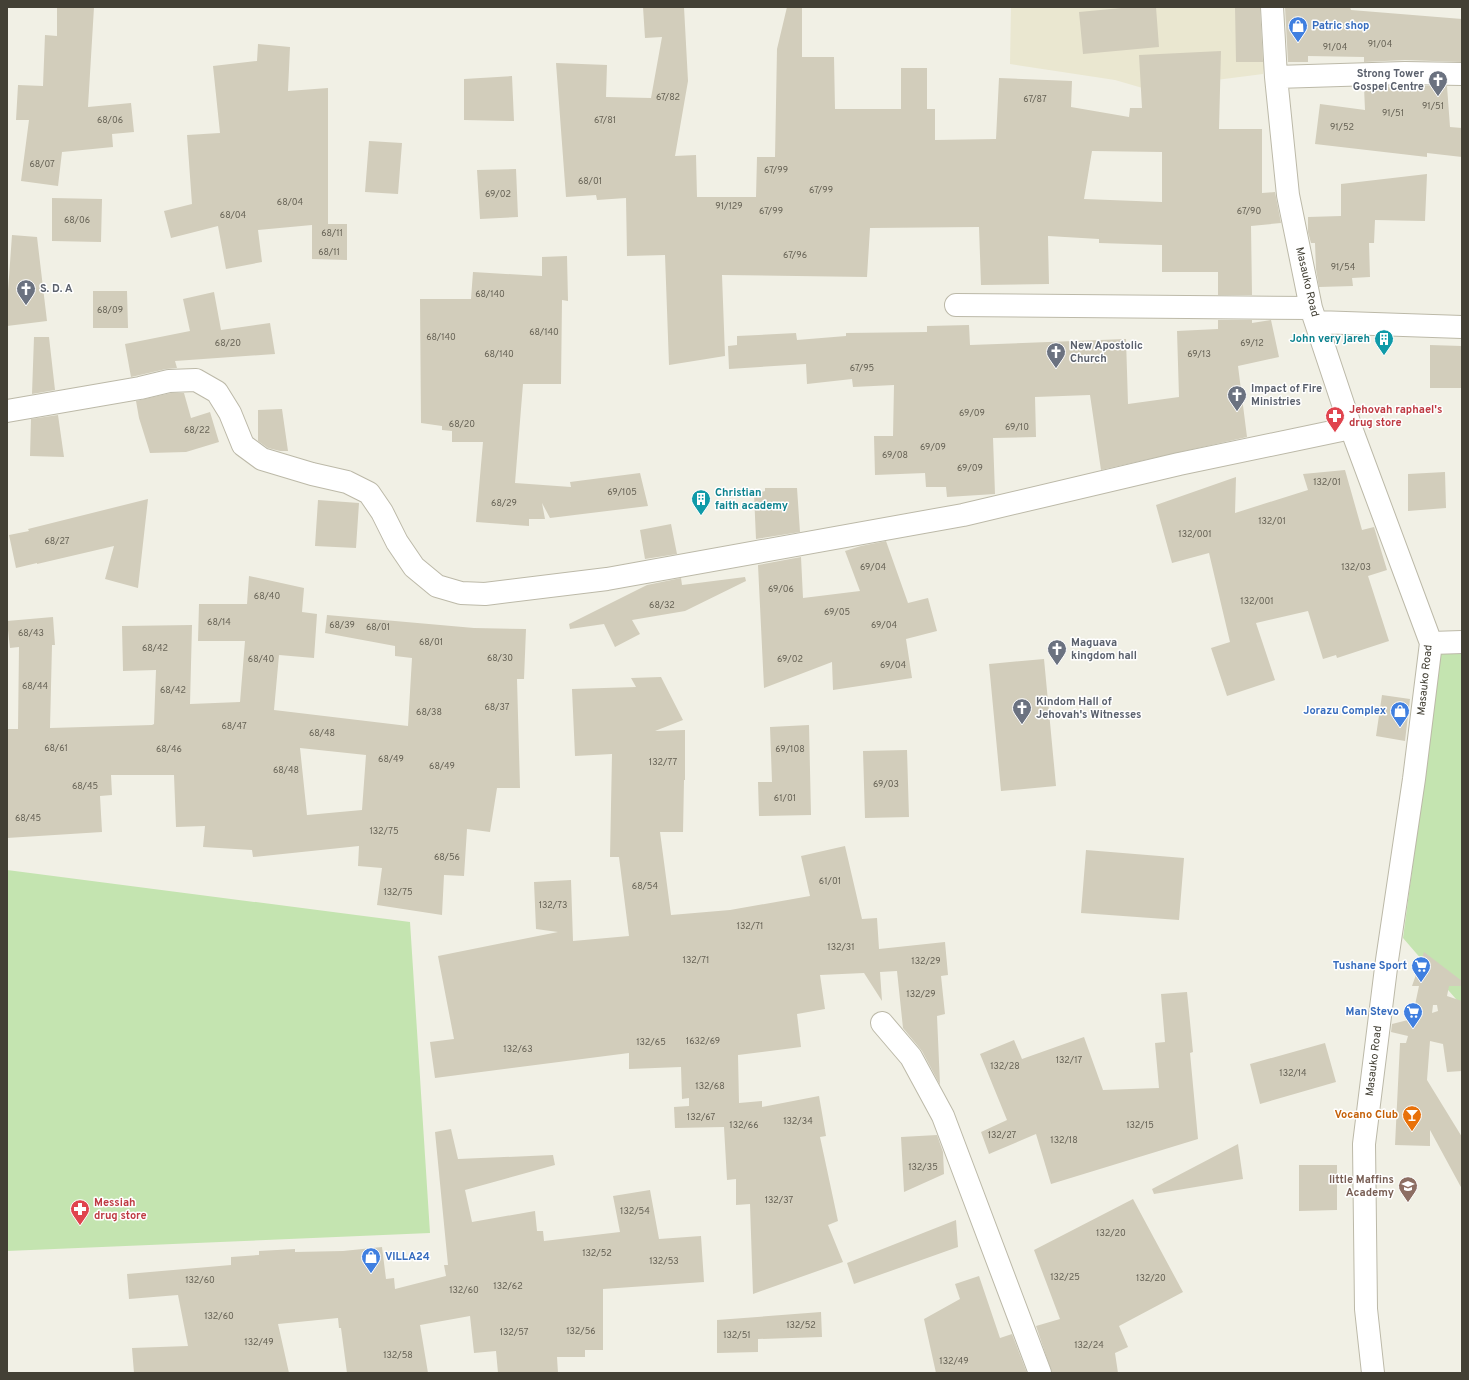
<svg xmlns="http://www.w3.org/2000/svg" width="1469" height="1380" font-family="Overpass,sans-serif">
  <rect width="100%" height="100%" fill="#f1f0e5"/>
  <path fill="#eae7d0" d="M1011,7H1259L1264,68L1263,74L1146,89L1115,80L1010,64Z"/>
  <path fill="#c4e4b0" d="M1462,653V1006L1403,938L1441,654Z
    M7,870L410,922L430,1233L7,1251Z"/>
  <path fill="#d2cdbb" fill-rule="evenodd" d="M57,7H94L88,107L131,103L134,132L112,134L113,147L62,152L58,186L21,181L29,120H16L18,85L43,86L45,35L57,36Z
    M643,7H684L688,81L675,156L696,155L697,197H756L757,157H775L777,49L787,7H802V57H834L835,109H901V68H927V109H935V140L996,139L999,78L1072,81L1071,107L1129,117L1130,108H1142L1139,55L1221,51L1219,129H1262V193L1275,192L1281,223L1251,226L1252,295H1218V272H1162V245L1099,243V239L1048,236L1049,284L981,285L979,227L870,228L867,277L722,275L725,356L669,365L665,255L627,256L626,198L597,200L596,195L566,197L556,63L607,65L606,97L651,98L662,37L645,38ZM1092,151L1162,152V202L1084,199Z
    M1132,7H1156L1159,47L1083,54L1079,12Z
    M1235,7H1260L1263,62H1236Z
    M1285,7H1350L1351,10L1462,19V62L1405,60L1364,62V57L1308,56V62H1288Z
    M258,44L290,47L288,91L328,88V224H347V260L312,259V225L258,230L262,262L226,269L218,226L171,238L164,211L192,204L187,135L220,133L213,66L257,61Z
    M512,76L514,121L464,120V79Z
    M1405,86H1447L1450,127L1462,128V157L1427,153V157L1315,144L1320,104L1365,110L1364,87Z
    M369,141L402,143L398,194L365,192Z
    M516,169L518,217L480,219L477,170Z
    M1427,174L1425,221L1375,220L1374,243H1369L1370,277L1352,278L1353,286L1319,287L1316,269L1315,243H1311L1308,232V217L1341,216V184Z
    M52,198L102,199L101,242L52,241Z
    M12,235L37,237L47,321L7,326V291H8Z
    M567,256L568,301L562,300L561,384H523L515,483L571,487L570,482L640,473L648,506L550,518L542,503L545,519H529V526L476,522L483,442H452V431L442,430V426L421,423L420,299H471L473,272L542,276V257Z
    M93,291H127L128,328H93Z
    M214,292L221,330L270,323L275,354L175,361L177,368L166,369L131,377L125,344L190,331L183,299Z
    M1218,320H1252V323L1271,320L1279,357L1238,366L1247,437L1101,470L1090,395L1035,397L1036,437L993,438L995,494L947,497L946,487H926L925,473L875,475L874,436H893L894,385L853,387L852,379L807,384L806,364L729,369L728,346L737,345V336L796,333L797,340L846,336V333L927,332V326L969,325L970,345L1126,339L1128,404L1179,397L1177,331L1218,329Z
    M34,337H49L55,390L32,394Z
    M1430,345L1462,346V388H1430Z
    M171,393H184L191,418L210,412L219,442L186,452L150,453L139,418L136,401Z
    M282,409L288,451H280L268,448L258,441V410Z
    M58,415L64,457L30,456L31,419Z
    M1345,470L1362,530L1374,527L1387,570L1368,576L1389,641L1337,658L1336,655L1323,659L1308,611L1256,623L1275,680L1227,696L1211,648L1230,642L1209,553L1172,563L1156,505L1236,477L1235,513L1308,490L1303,474Z
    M1445,472L1446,508L1408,511V474Z
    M765,488H797L800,532L756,539L754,494L765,491Z
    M148,499L138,588L105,579L114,546L37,564V563L16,568L9,535L29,531L28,529Z
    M318,500L359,503L356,548L315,546Z
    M671,524L677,554L645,559L640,530Z
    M886,541L908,603L928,598L937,631L906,639L912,678L833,690L832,662L764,688L758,565L801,557L803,598L860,591L845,551L861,546Z
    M249,576L304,588L302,612L317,614L314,658L279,655L274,710L408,726L412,658L395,656V646L325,633L327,615L474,628L526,629L524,679H517L520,788H497L490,832L467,829L464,876L444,875L442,915L377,905L382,868L358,866L359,846L253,857L252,850L203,847L205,826L176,827L174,775H111L112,795L100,796L102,832L7,838V729H18L19,647L10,648L7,621L53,617L55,645H52L50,728L152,725L154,724L156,670L123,671L122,626L192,625L190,704L240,702L245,641H198L199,604H247ZM300,748L366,755L362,810L307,815Z
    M745,577L746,581L685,611L632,620L640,634L615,647L604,624L570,629L569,624L647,585L681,578L682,585Z
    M1044,659L1056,786L1001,791L989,664Z
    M661,677L683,720L655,731L685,730V780H684L683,832H660L671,915L730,910L810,896L801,856L845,846L862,919L877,918L879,949L945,942L948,975L941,976L945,1014L937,1016L940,1085L922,1051L903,1028L897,971L880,972L882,1001L864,973L820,975L825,1009L797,1014L801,1047L738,1055L739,1103L762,1101V1107L819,1096L826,1136L820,1137L838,1221L828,1225L843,1262L753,1294L750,1204L736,1205V1179L727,1180L724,1127L675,1128L674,1107L689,1106V1098L682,1099L681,1067L629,1069V1053L435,1078L430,1042L454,1039L438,956L558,932L536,929L534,882L571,880L573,941L629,936L619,857H610L612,754L575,756L572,689L636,687L631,678Z
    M1382,695L1410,699L1405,741L1376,736Z
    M809,725L811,815L759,816L758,782H772L770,727Z
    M907,750L909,817L865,818L863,751Z
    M1086,850L1184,858L1179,920L1081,913Z
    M1424,952L1462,981V986H1449L1447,996L1462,1001V1071L1447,1072L1443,1044L1430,1041L1427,1080L1462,1137V1189L1430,1130V1146L1395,1145L1400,1043H1406L1408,1036L1391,1032L1392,1024L1412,1019L1419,986H1412ZM1433,1005H1437L1438,1011L1432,1013Z
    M1187,992L1193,1052L1190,1053L1198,1139L1051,1184L1036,1134L989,1154L981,1132L1007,1120L980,1054L1014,1040L1022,1059L1084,1037L1103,1090L1159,1088L1155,1043L1165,1042L1161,994Z
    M1325,1043L1336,1082L1260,1104L1250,1064Z
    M451,1129L458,1159L553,1155L555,1165L465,1190L472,1222L535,1211L537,1231H543L544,1241L620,1232L613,1196L650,1190L659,1239L701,1236L704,1282L603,1289V1350H585V1357H557L558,1373H498L496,1351L474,1353L470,1316L420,1325L428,1373H347L341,1328H339L338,1318L278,1324L289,1373H134L132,1348L188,1346L178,1295L129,1299L127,1274L231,1265V1257L259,1255V1251L295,1249V1252L343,1251L382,1247L386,1279L394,1278L395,1289L446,1276L444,1265H448L435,1132Z
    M937,1135L943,1152L944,1174L904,1192L901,1137Z
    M1238,1144L1243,1179L1154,1194L1152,1189Z
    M1299,1165H1337V1210L1299,1211Z
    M1133,1199L1183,1292L1119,1326L1128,1347L1115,1353L1118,1373H1052L1036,1326L1060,1319L1034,1250Z
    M956,1220L958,1247L854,1284L847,1263Z
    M979,1276L1000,1338L1012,1334L1027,1373H936L924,1319L960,1299L955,1284Z
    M821,1312L822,1337L758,1339V1352L717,1353V1320Z"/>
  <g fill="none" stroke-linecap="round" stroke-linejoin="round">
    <g stroke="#bcb9a8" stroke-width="24">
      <path id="minor" d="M1272,7L1276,77L1288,195L1311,308L1351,428L1431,643L1414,779L1387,960L1364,1144L1366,1309L1373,1373
        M1276,77L1405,73L1462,74
        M956,305L1311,308
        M1316,322L1462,327
        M7,411L140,388L169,381L196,380L217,392L230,413L243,445L262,459L312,474L347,482L369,493L382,512L397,542L414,567L437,586L461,593L485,594L607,579L963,515L1179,464L1351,428
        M1431,643L1462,642
        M882,1023L911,1057L943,1116L1040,1373"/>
    </g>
    <use href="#minor" stroke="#fff" stroke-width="22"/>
  </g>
  <defs>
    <g id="shop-pin" transform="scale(1)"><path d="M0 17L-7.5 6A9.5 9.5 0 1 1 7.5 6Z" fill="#3f7fe0" stroke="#fff"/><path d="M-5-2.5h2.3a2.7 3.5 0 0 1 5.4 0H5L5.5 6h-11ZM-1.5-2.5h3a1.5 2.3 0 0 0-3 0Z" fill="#fff"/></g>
    <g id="church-pin" transform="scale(1)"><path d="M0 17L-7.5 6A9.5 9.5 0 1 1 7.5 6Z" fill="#6b7280" stroke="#fff"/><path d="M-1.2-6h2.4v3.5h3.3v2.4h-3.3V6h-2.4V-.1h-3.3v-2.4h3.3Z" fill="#fff"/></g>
    <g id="building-pin" transform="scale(1)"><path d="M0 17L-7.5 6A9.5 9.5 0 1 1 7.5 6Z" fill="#0f9aa8" stroke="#fff"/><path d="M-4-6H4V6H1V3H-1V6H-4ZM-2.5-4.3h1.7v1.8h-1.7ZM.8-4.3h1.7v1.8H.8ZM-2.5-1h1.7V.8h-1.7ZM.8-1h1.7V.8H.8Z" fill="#fff"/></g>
    <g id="pharmacy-pin" transform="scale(1)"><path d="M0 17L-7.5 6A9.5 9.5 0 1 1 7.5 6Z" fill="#e0444e" stroke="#fff"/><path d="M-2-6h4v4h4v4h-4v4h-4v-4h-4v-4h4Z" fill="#fff"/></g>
    <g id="supermarket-pin" transform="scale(1)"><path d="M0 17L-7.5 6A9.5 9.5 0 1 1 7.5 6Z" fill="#3f7fe0" stroke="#fff"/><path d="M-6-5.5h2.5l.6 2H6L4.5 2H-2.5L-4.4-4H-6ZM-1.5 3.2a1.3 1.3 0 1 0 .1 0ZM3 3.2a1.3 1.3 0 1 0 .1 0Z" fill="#fff"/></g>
    <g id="bar-pin" transform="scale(1)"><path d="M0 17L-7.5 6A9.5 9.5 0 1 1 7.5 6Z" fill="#e8710a" stroke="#fff"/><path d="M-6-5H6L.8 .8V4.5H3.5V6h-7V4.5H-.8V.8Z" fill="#fff"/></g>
    <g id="school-pin" transform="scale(1)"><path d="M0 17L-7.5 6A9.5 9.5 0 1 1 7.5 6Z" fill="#8d6e63" stroke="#fff"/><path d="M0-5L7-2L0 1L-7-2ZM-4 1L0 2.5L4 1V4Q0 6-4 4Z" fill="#fff"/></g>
  </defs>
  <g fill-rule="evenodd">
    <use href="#shop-pin" x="1298" y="26"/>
    <use href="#church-pin" x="1438" y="80"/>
    <use href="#church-pin" x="26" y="289"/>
    <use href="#building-pin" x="1384" y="339"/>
    <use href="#church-pin" x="1056" y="352"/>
    <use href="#church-pin" x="1237" y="395"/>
    <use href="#pharmacy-pin" x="1335" y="416"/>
    <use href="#building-pin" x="701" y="499"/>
    <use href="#church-pin" x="1057" y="649"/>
    <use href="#church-pin" x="1022" y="708"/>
    <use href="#shop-pin" x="1400" y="711"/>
    <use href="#supermarket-pin" x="1421" y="966"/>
    <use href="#supermarket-pin" x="1413" y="1012"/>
    <use href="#bar-pin" x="1412" y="1115"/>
    <use href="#school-pin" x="1408" y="1186"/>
    <use href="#pharmacy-pin" x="80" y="1209"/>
    <use href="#shop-pin" x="371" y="1257"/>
  </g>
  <g text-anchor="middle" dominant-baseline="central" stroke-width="3" stroke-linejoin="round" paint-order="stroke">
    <g font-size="9" fill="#676356">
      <text x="1380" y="44">91/04</text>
      <text x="1335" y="47">91/04</text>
      <text x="668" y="97">67/82</text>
      <text x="1035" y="99">67/87</text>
      <text x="1433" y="106">91/51</text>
      <text x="1393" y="113">91/51</text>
      <text x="110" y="120">68/06</text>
      <text x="605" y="120">67/81</text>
      <text x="1342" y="127">91/52</text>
      <text x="42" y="164">68/07</text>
      <text x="776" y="170">67/99</text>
      <text x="590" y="181">68/01</text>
      <text x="821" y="190">67/99</text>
      <text x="498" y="194">69/02</text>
      <text x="290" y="202">68/04</text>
      <text x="729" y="206">91/129</text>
      <text x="771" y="211">67/99</text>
      <text x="1249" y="211">67/90</text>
      <text x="233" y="215">68/04</text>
      <text x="77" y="220">68/06</text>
      <text x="332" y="233">68/11</text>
      <text x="329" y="252">68/11</text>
      <text x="795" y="255">67/96</text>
      <text x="1343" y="267">91/54</text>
      <text x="490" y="294">68/140</text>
      <text x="110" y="310">68/09</text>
      <text x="544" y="332">68/140</text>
      <text x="441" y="337">68/140</text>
      <text x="228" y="343">68/20</text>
      <text x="1252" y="343">69/12</text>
      <text x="499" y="354">68/140</text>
      <text x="1199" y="354">69/13</text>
      <text x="862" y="368">67/95</text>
      <text x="972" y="413">69/09</text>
      <text x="462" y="424">68/20</text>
      <text x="1017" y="427">69/10</text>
      <text x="197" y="430">68/22</text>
      <text x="933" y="447">69/09</text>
      <text x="895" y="455">69/08</text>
      <text x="970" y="468">69/09</text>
      <text x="1327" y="482">132/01</text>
      <text x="622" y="492">69/105</text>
      <text x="504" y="503">68/29</text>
      <text x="1272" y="521">132/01</text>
      <text x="1195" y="534">132/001</text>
      <text x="57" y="541">68/27</text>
      <text x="873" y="567">69/04</text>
      <text x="1356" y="567">132/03</text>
      <text x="781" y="589">69/06</text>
      <text x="267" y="596">68/40</text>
      <text x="1257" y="601">132/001</text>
      <text x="662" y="605">68/32</text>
      <text x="837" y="612">69/05</text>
      <text x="219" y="622">68/14</text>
      <text x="342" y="625">68/39</text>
      <text x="884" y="625">69/04</text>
      <text x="378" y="627">68/01</text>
      <text x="31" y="633">68/43</text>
      <text x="431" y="642">68/01</text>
      <text x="155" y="648">68/42</text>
      <text x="500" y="658">68/30</text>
      <text x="261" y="659">68/40</text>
      <text x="790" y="659">69/02</text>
      <text x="893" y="665">69/04</text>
      <text x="35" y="686">68/44</text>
      <text x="173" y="690">68/42</text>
      <text x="497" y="707">68/37</text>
      <text x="429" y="712">68/38</text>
      <text x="234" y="726">68/47</text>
      <text x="322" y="733">68/48</text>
      <text x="56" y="748">68/61</text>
      <text x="169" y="749">68/46</text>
      <text x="790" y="749">69/108</text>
      <text x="391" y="759">68/49</text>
      <text x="663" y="762">132/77</text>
      <text x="442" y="766">68/49</text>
      <text x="286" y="770">68/48</text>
      <text x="886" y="784">69/03</text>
      <text x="85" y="786">68/45</text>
      <text x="785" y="798">61/01</text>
      <text x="28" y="818">68/45</text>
      <text x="384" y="831">132/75</text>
      <text x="447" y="857">68/56</text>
      <text x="830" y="881">61/01</text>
      <text x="645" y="886">68/54</text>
      <text x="398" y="892">132/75</text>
      <text x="553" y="905">132/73</text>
      <text x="750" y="926">132/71</text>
      <text x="841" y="947">132/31</text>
      <text x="696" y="960">132/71</text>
      <text x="926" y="961">132/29</text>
      <text x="921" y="994">132/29</text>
      <text x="703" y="1041">1632/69</text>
      <text x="651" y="1042">132/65</text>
      <text x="518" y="1049">132/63</text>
      <text x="1069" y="1060">132/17</text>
      <text x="1005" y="1066">132/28</text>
      <text x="1293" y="1073">132/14</text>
      <text x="710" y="1086">132/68</text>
      <text x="701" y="1117">132/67</text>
      <text x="798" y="1121">132/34</text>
      <text x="744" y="1125">132/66</text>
      <text x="1140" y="1125">132/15</text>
      <text x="1002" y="1135">132/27</text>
      <text x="1064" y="1140">132/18</text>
      <text x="923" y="1167">132/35</text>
      <text x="779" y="1200">132/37</text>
      <text x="635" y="1211">132/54</text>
      <text x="1111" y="1233">132/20</text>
      <text x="597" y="1253">132/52</text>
      <text x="664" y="1261">132/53</text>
      <text x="1065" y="1277">132/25</text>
      <text x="1151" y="1278">132/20</text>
      <text x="200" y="1280">132/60</text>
      <text x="508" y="1286">132/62</text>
      <text x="464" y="1290">132/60</text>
      <text x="219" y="1316">132/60</text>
      <text x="801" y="1325">132/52</text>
      <text x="581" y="1331">132/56</text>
      <text x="514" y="1332">132/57</text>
      <text x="737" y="1335">132/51</text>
      <text x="259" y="1342">132/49</text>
      <text x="1089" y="1345">132/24</text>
      <text x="398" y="1355">132/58</text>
      <text x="954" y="1361">132/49</text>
    </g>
    <g font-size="11" font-weight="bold" fill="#366cbe" stroke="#fff" text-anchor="end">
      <text x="1312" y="26" text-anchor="start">Patric shop</text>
      <text x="1386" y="711">Jorazu Complex</text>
      <text x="1407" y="966">Tushane Sport</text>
      <text x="1399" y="1012">Man Stevo</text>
      <text x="385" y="1257" text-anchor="start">VILLA24</text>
    </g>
    <g font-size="11" font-weight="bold" fill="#5b616d" stroke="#fff" text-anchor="start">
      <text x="1424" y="74" text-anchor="end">Strong Tower<tspan x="1424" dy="13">Gospel Centre</tspan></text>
      <text x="40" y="289">S. D. A</text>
      <text x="1070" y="346">New Apostolic<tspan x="1070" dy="13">Church</tspan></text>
      <text x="1251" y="389">Impact of Fire<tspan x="1251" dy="13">Ministries</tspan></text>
      <text x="1071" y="643">Maguava<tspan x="1071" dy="13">kingdom hall</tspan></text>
      <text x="1036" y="702">Kindom Hall of<tspan x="1036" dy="13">Jehovah's Witnesses</tspan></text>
    </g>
    <g font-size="11" fill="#434035" stroke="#fff">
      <text transform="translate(1307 282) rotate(77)">Masauko Road</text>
      <text transform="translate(1425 680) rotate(-84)">Masauko Road</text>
      <text transform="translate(1374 1061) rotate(-83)">Masauko Road</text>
    </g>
    <g font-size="11" font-weight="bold" fill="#0d838f" stroke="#fff" text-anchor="end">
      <text x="1370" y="339">John very jareh</text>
      <text x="715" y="493" text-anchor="start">Christian<tspan x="715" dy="13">faith academy</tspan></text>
    </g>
    <g font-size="11" font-weight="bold" fill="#be3a42" stroke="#fff" text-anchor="start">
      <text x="1349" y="410">Jehovah raphael's<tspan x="1349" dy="13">drug store</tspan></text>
      <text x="94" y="1203">Messiah<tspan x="94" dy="13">drug store</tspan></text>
    </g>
    <g font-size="11" font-weight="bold" fill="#c56008" stroke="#fff" text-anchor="end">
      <text x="1398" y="1115">Vocano Club</text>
    </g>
    <g font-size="11" font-weight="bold" fill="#785e54" stroke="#fff" text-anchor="end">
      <text x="1394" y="1180">little Maffins<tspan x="1394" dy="13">Academy</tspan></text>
    </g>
  </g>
  <rect width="1469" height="1380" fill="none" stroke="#434035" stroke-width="16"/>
</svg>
